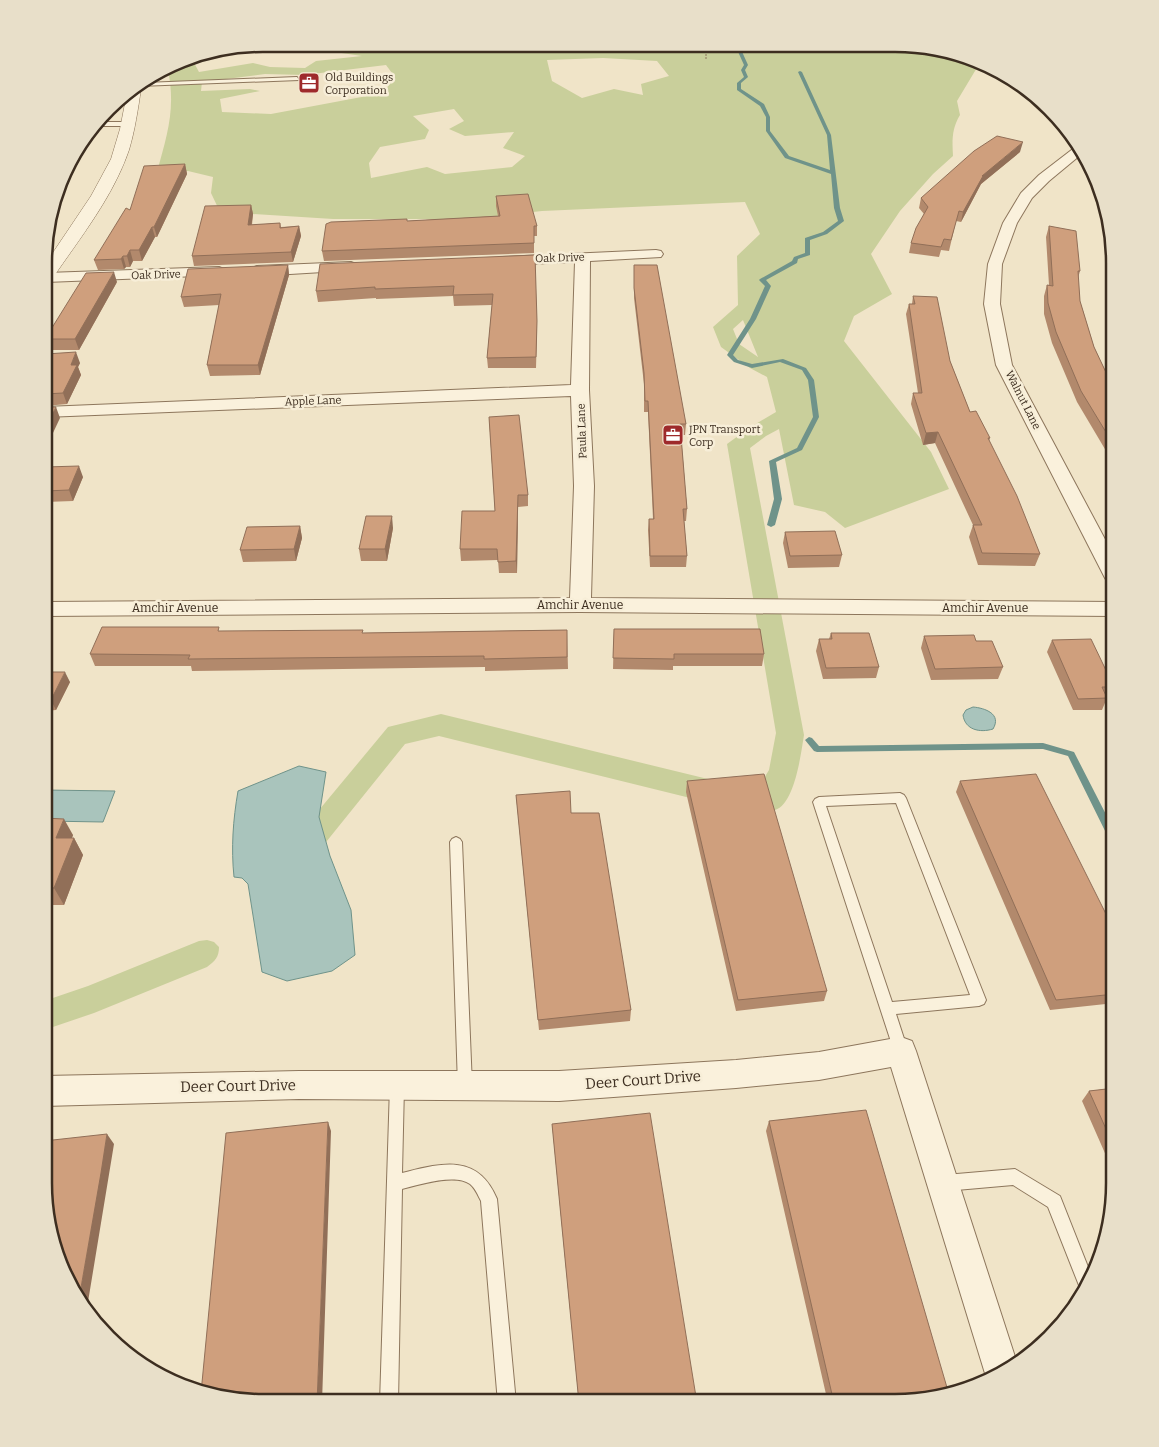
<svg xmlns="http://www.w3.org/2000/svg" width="1159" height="1447" font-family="Bitter,serif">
  <rect width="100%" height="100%" fill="#f0e4c8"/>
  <path fill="#c9cf9b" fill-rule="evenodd" d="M319,44L925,46L978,66L957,101L960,115C952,128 952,140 953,156L933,174L900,211L871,254L892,294L854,316L844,341L931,452L949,489L845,528L825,512L794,505L779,429L766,436L750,448L804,735C801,753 795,804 775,810C767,813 756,812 747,812L439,736L405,744L310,862L285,851L388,727L441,714L749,789L758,788L769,770L776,733L727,444L749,428L776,412L767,377L750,368L721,347L713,327L738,305L737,256L760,234L745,202L542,211L470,219H333L220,212L211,193L213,177L188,171L157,172C167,135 176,109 168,70L192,55L213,52L193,61L199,72L253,63L270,67L305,68L316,61L362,56L314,49ZM603,58L657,61L669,76L641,84L643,95L614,89L582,98L552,81L547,60ZM386,65L395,77L383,93L271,114L222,112L220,99L260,91L250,89L201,91L202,82L265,74L304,75ZM454,109L464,121L449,129L465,136L514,132L503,148L525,156L512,167L445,174L427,167L371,178L369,163L380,147L425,139L429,130L413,116ZM743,320L758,357L739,344L733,329Z
    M207,940L214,942L219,947C219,957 215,961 207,967L94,1013L44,1030V1001L88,986L199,941Z"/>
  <path fill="#a9c4bc" stroke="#6f938a" d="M973,707C985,708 1002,714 993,729C980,733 965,730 963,715L966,710Z
    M299,766L326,772L319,817L330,856L351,910L355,955L332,971L287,981L262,972L248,884L242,878L234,877C231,848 233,820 238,791Z
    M45,790L115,791L103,822L44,821Z"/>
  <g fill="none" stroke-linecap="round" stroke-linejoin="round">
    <path fill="#6f938a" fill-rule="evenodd" d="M735,45H739L748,65L745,70L748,77L741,83V89L764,104L770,117V131L789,156L830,170L827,135L798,72L800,71L802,72L831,135L840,208L844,221L827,234L810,240V255L798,259L797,263L766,280L771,286L756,319L733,355L738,360L752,364L783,359L806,368L814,380L819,417L802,450L776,462L782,499L775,525L771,527L767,525L774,499L769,461L797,448L813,417L808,380L802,370L780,362L752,368L734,362L727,355L750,319L765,286L759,280L760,279L792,261L794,257L805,253V238L823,232L838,221L834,208L831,174L785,158L766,131V117L760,106L737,90V83L744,77L741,70L744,65Z
      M809,737L812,738L819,746L1043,743L1074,752L1115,832V846L1112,845L1068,756L1043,749L817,752L814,751L805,740Z"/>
    <g stroke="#8d765c" stroke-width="2">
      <path id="service" d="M297,77L299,80L139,86L144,83Z
        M99,122H129L132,124L129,126H96Z
        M900,793L904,795L906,798L986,1000L984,1004L979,1006L896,1014L908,1051L906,1056L901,1058L896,1056L894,1051L813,802L815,799L819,797ZM896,803L970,995L892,1002L826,806Z
        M456,837L460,839L462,842L472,1086L470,1091L465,1093L460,1091L458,1086L450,842L452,839Z
        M397,1079L402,1081L404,1086L402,1173C442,1163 478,1153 497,1199L516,1403H498L481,1201C478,1195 475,1188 470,1184C455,1173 418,1185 402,1189L398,1403H380L390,1086L392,1081Z
        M1015,1169L1060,1196L1092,1277L1084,1294L1082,1293L1048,1207L1013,1185L945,1191L940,1188L937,1183L940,1178L945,1175Z"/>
    </g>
    <g stroke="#8d765c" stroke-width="2">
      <path id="minor" d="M1078,145L1084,152L1049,181L1032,198L1017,223L1002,264L1000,304L1012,365L1115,558V585L1108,583L1105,578L996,365L984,304L988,264L1003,223L1021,193L1039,175Z
        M656,250L661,251L663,254L661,257L590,261L589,390L594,486L591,598L1115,602V616L580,612L45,616V602L570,598L574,486L571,396L45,417V407L571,385L575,262L502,265L497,264L495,261L497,258L502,257Z
        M351,262L356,264L359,267L356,270L257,276L252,274L249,271L252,268L257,266Z
        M219,267L224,269L227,272L224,275L46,282V273Z
        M901,1037L912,1041L916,1051L1017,1363L1005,1374L987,1380L891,1067L819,1080L736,1088L559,1101L299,1099L44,1106V1076L299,1071H559L736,1060L819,1052Z"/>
    </g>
    <g stroke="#8d765c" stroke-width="1">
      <path id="tertiary" d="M139,86L141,89C138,109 135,130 129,150C113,197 80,238 52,279L46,280V263L91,196L111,159L120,129L127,93Z"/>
    </g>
    <path stroke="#8d765c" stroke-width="1" stroke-dasharray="2 1" stroke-linecap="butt" d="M706,45V59"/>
    <use href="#service" fill="#faf1dc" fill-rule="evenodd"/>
    <use href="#minor" fill="#faf1dc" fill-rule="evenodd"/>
    <use href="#tertiary" fill="#faf1dc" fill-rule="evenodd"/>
  </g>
  <path fill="#b2896c" d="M1020,152L981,184L961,222L956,221L949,251L941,250L939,257L909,253L911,243L924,214L919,208L921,198Z
    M185,164L187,174L157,237H155L142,261H133L130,267H126L124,269L98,270L94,260L130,210Z
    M1100,194H1102L1108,207L1110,220L1097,204Z
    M496,196L537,226V236H534V253L324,261L322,251L407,221L498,216L496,206Z
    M251,205L253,214L252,225L280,223L281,227L299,226L301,236L293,262L194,266L192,256Z
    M1049,226L1080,271L1078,278L1080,301L1094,347L1111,383L1115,391V466L1077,402L1052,343L1044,314V296L1047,285H1049L1046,237Z
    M535,255L537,331L536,368H488L487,358L492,305L454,306L453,296L376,299V298L318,302L316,291Z
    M288,265L289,275L260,375L210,376L207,365L219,305L184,307L181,297Z
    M634,265L686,424L685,435H681L687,509L686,521H684L687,556L686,567H650L648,530L649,519H653L648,412H644V384L634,298Z
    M117,282L79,350H49L45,339Z
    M913,296L950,361L970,412L990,438L989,441L1040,554L1035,566L978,565L969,537L973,525L935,443L923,445L911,404L913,393H918L906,314L909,304H912Z
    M45,355L80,363L78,367L81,375L67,404L45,406Z
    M489,417L528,495V506L518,507L517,573H499L498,560L461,561L460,549L495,511Z
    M45,467L83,477L73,501L45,502Z
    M300,526L302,538L296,561L243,562L240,550Z
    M393,528L387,561H361L359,549Z
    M785,532L842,555L839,567L788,568L783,543Z
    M614,629L764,654L762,666H673V670L613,669Z
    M567,630L568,669L485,671V667L192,671L191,666H95L90,654L220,631L363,633Z
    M831,633L879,667L876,678L823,679L816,651L819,639H829Z
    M924,636L976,641L1003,667L998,679L931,680L921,648Z
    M1052,640L1114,687L1109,698H1107L1102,710H1073L1047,652Z
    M45,672L70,682L56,710L45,711Z
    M687,781L827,991L824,1001L736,1011L686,792Z
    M960,781L1115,932V1003L1050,1010L956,792Z
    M516,795L631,1010L630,1021L539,1030Z
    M44,818L73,835L72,838H74L83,855L64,905H48L44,913Z
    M1115,1088V1176L1082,1101L1089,1091Z
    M769,1121L910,1403H828L766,1131Z
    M552,1124L697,1403H579Z"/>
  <path fill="#916f58" d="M1023,142L1020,152L981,184L961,222L963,212L982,176Z
    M185,164L187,174L157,237L154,227Z
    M251,205L253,214L250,235L248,225Z
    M299,226L301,236L293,262L291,252Z
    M152,227L155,237L142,261L139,250Z
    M130,250L133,261L130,267L127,256Z
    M123,256L126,267L124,269L121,259Z
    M288,265L289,275L260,375L258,365Z
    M114,272L117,282L79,350L75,339Z
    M76,352L80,363L78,367L81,375L67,404L63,393L71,365Z
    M56,407L60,418L45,450V430Z
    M938,432L935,443L923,445L926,433Z
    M79,466L83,477L73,501L69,490Z
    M518,495V507L517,573L516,561Z
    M392,516L393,528L387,561L385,549Z
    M300,526L302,538L296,561L294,549Z
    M65,672L70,682L56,710L51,700Z
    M64,819L73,835L65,855L56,838Z
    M74,838L83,855L64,905L54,888Z
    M44,899L48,905L44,913Z
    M328,1122L331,1131L322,1403H317Z
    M107,1134L114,1144L87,1308L79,1299Z"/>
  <path fill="#cf9f7d" stroke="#916f58" d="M997,136L1023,142L982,176H983L963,212L959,211L951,240L944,239L941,247L911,243L916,228L928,207L921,198L974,151Z
    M185,164L154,227H152L139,250H130L127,256H123L121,259L94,260L126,208L130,210L144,166Z
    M528,194L537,226H534V243L322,251L326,224L331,222L407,219V221L500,216L496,196Z
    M1100,194H1102L1105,201Z
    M251,205L248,225L280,223V228L299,226L291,252L192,256L205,206Z
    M1049,226L1076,231L1080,271H1078L1080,301L1094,347L1111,383L1115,391V447L1081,391L1056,332L1048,303L1047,285L1053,286Z
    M535,255L537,321L536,357L487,358L493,294L453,295L454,286L375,289V287L316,291L320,264Z
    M288,265L258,365H207L221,294L181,297L188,269Z
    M634,265H657L686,424H680L687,509H683L687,556H650L649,519H654L648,401H645L644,373L634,288Z
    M114,272L75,339H45L86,273Z
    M913,296L937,297L950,361L970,412L976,411L990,438H988L1017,496L1040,554L982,553L973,525H982L938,432L926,433L913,393H922L909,304H915Z
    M76,352L71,365H77L63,393L45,394L46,354Z
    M45,407H56L45,430Z
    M519,415L528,495H518L516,561L498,562L497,549H460L462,511H495L489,417Z
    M79,466L69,490L45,491V467Z
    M366,516H392L385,549H359Z
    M300,526L294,549L240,550L247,527Z
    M835,531L842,555L790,556L785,532Z
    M102,627H219L218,631L363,630L362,633L567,630V657L484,659V656L188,659L190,655L90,654Z
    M614,629H760L764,654H674V659L613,658Z
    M831,633H869L879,667L826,668L819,639H832Z
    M974,635L976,641H992L1003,667L935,669L924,636Z
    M1091,639L1114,687H1102L1107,698L1078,699L1052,640Z
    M45,672H65L51,700H45Z
    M764,774L827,991L738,1000L687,781Z
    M1036,774L1115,932V994L1056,1000L960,781Z
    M570,791L571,813H599L631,1010L538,1020L516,795Z
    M44,818L64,819L56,838H74L54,888H44Z
    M1115,1088V1149L1089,1091Z
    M866,1110L948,1391L910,1403H834L769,1121Z
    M650,1113L697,1403H579L552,1124Z
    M328,1122L317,1403H249L201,1393L226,1133Z
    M107,1134L101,1173L79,1299L73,1293L51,1241L44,1184V1141Z"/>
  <defs>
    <g id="office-square" transform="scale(1.125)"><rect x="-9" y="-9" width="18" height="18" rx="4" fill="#9e2a2b" stroke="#f7eed8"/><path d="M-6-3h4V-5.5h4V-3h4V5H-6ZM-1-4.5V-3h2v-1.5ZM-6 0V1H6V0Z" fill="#fff"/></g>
  </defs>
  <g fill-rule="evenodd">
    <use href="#office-square" x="309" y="83"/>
    <use href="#office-square" x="673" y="435"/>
  </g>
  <g text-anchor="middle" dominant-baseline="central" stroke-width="5" stroke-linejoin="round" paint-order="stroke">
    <g font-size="11" fill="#3d2e20" stroke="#f7eed8" text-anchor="start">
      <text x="325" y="77">Old Buildings<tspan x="325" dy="13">Corporation</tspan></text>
      <text x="689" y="429">JPN Transport<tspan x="689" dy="13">Corp</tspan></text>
    </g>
    <g font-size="11" fill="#3d2e20" stroke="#f7eed8">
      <text transform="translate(560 258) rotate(-2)">Oak Drive</text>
      <text transform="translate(156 275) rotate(-2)">Oak Drive</text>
      <text transform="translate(1023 400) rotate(63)">Walnut Lane</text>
      <text transform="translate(313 401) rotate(-2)">Apple Lane</text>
      <text transform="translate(582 431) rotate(-92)">Paula Lane</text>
    </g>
    <g font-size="12" fill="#3d2e20" stroke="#f7eed8">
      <text x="580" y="605">Amchir Avenue</text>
      <text x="175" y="608">Amchir Avenue</text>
      <text x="985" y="608">Amchir Avenue</text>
    </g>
    <g font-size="15" fill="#3d2e20" stroke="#f7eed8">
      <text transform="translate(643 1080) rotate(-4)">Deer Court Drive</text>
      <text transform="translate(238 1086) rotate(-1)">Deer Court Drive</text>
    </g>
  </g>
  <path d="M0 0H1159V1447H0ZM263 52H895A211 211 0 0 1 1106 263V1183A211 211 0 0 1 895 1394H263A211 211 0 0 1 52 1183V263A211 211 0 0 1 263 52Z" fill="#e8dfc9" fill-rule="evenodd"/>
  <path fill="none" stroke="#3d2e20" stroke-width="2.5" d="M263 52H895A211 211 0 0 1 1106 263V1183A211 211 0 0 1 895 1394H263A211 211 0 0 1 52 1183V263A211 211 0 0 1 263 52Z"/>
</svg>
